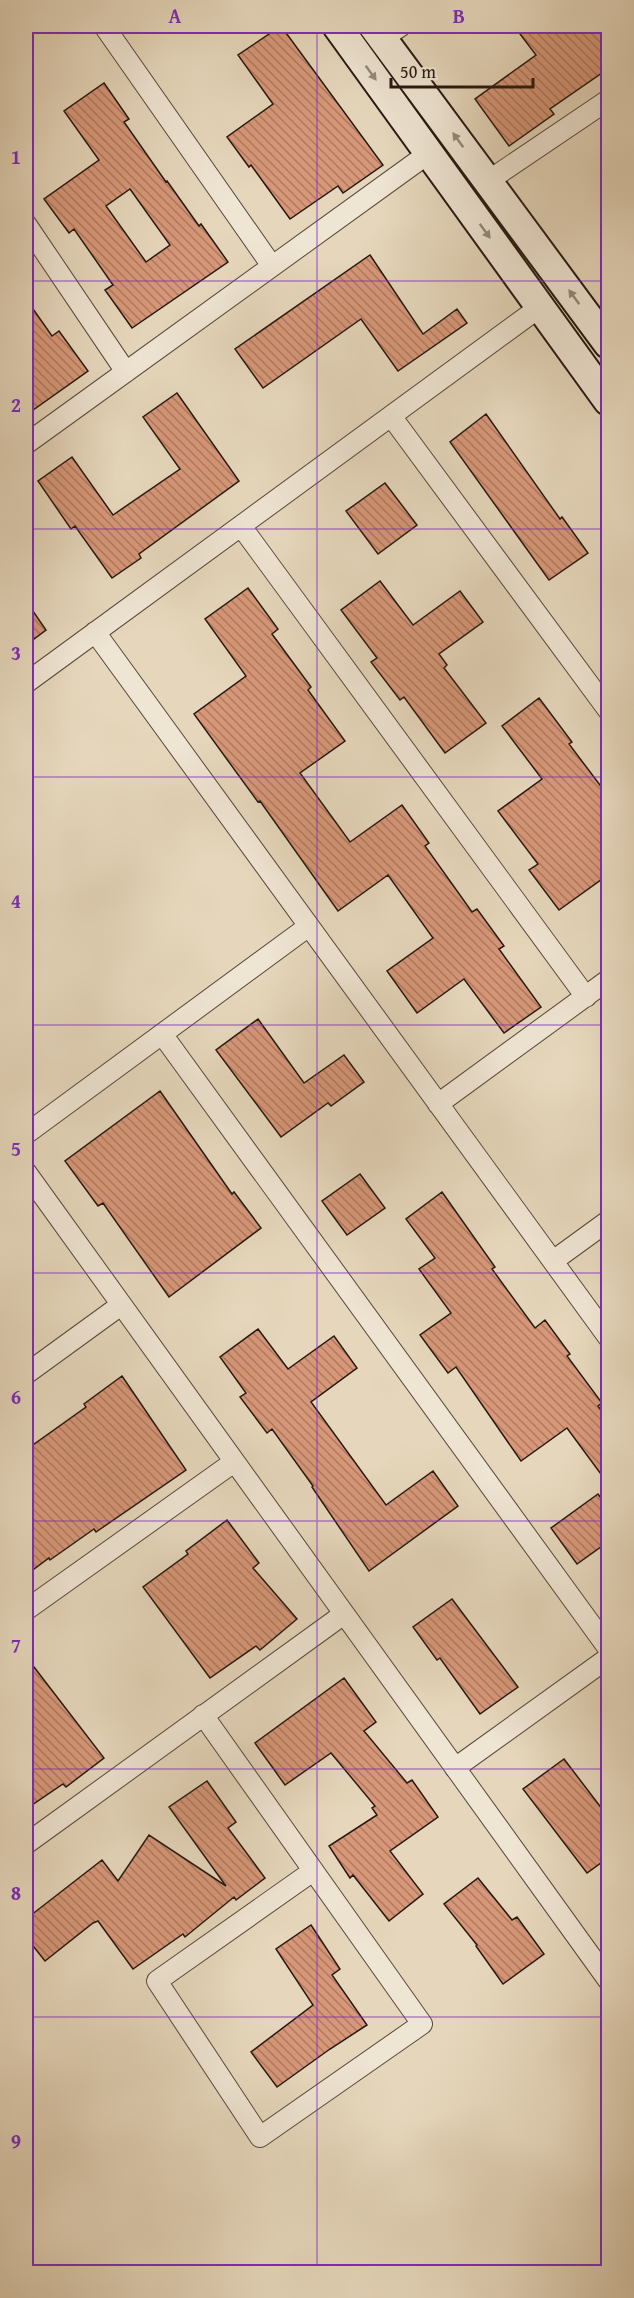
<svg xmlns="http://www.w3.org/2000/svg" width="634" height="2298" font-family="'Gentium Book Plus',serif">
  <defs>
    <pattern id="building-back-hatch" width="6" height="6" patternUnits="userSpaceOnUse" patternTransform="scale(1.5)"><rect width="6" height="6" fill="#d79778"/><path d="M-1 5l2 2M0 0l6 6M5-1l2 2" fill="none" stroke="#ae7a61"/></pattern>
  </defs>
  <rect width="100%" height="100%" fill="#e6d7bc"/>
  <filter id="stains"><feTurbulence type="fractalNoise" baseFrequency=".00333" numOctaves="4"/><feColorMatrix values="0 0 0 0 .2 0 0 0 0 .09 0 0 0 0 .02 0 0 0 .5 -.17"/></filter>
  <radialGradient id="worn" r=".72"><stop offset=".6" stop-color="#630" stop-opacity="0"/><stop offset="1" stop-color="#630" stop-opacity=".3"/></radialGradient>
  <path fill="url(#building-back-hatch)" stroke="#271811" stroke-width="1.5" fill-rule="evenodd" d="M281,26L383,165L343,193L338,186L290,219L251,165L249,167L227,137L273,104L238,55Z
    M514,26H609V68L550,109L554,114L509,146L475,99L536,55Z
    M104,83L129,119L124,122L166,182L167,181L199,226L201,224L228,262L132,328L105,290L113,285L74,229L69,233L44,199L99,160L64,111ZM130,189L170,245L146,262L106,206Z
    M370,255L423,334L457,309L467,323L398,371L361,319L263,388L235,349Z
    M26,299L52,336L59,331L88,371L26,415Z
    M177,393L239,481L139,554L141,558L112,578L75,526L71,529L38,481L72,457L113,515L180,469L143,417Z
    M486,414L560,519L562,517L588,553L549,580L450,442Z
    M385,483L417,525L378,554L346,511Z
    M380,581L413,625L460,591L483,622L439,654L447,665L444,668L486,723L445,753L404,697L400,700L371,662L377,658L341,610Z
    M248,588L278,629L272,634L311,687L308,690L345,741L300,773L350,842L402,805L429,843L425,846L472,912L477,909L504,946L499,949L541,1007L504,1033L464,979L417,1013L387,971L433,938L388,875L338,911L260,801L258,802L194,714L246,676L205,619Z
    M26,601L46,630L26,645Z
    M539,698L572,742L569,744L609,797V874L559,910L529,870L538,864L498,811L542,779L502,726Z
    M258,1019L304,1083L344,1055L364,1082L331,1106L328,1103L281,1137L216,1050Z
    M160,1091L232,1194L234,1192L261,1228L169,1297L103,1203L98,1206L65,1161Z
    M360,1174L385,1208L347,1235L322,1201Z
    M442,1192L495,1267L492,1269L535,1328L545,1320L570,1354L567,1356L602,1403L598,1406L609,1421V1485L567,1428L521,1461L456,1367L448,1373L420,1335L451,1313L419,1269L435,1258L406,1219Z
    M258,1329L288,1369L334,1336L357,1368L311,1402L386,1505L433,1471L458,1506L369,1571L312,1487L313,1486L272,1429L267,1433L240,1397L246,1393L220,1357Z
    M122,1376L186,1470L96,1532L94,1529L50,1560L49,1558L26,1575V1450L86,1407L84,1404Z
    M598,1494L609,1509V1541L577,1564L551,1528Z
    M227,1520L259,1563L253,1568L297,1619L260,1650L256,1646L210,1678L143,1587L188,1554L186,1551Z
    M452,1599L518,1687L480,1714L440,1658L437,1660L413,1627Z
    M34,1667L104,1758L66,1787L63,1784L26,1809V1674Z
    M344,1678L376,1722L364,1731L407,1783L412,1780L438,1817L390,1851L423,1894L389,1921L353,1875L350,1878L329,1846L377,1815L372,1808L375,1806L331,1753L285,1785L255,1743Z
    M564,1759L609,1818V1857L587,1873L523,1789Z
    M207,1781L236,1822L228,1828L265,1878L236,1900L234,1897L185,1937L183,1934L133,1969L98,1921L93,1923L45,1961L26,1937V1919L102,1860L118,1881L149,1835L226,1886L169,1807Z
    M478,1878L512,1920L517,1917L544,1954L503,1984L476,1946L477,1945L444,1904Z
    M311,1925L340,1969L332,1975L367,2025L330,2049L277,2087L251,2052L313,2005L276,1949Z"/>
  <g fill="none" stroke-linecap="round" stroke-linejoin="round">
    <g stroke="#57483c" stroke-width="22">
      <path id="street" d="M104,26L272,266
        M383,38L401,26
        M488,181L608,100
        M26,224L126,372
        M391,416L608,710
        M26,444L429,153
        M241,526L586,997
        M95,632L608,1337
        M26,683L540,307
        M162,1034L608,1648
        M438,1104L608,980
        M26,1134L309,926
        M26,1172L608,1980
        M553,1261L608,1221
        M26,1374L121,1305
        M26,1610L234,1462
        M203,1715L422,2024L260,2137L157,1981L313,1871
        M455,1768L608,1658
        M26,1844L344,1614"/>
    </g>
    <g stroke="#271811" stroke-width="32">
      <path id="secondary" d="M337,26L608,401
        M373,26L608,344"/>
    </g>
    <use href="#street" stroke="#efe5d3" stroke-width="20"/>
    <use href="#secondary" stroke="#efe5d3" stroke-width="28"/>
  </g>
  <defs><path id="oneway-solid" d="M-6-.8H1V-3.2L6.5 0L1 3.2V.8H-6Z" transform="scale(1.5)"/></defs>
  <g fill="#95897c">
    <use href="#oneway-solid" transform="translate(371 73) rotate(54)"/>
    <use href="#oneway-solid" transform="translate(458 140) rotate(-126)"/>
    <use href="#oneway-solid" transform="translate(485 231) rotate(54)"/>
    <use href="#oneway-solid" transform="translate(574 297) rotate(-126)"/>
  </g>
  <path fill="none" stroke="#7b2cbf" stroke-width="1.5" stroke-opacity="0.55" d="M317,26V2272M26,281H608M26,529H608M26,777H608M26,1025H608M26,1273H608M26,1521H608M26,1769H608M26,2017H608"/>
  <rect width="634" height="2298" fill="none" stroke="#e6d7bc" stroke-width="66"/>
  <path d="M391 78v9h142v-9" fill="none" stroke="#271811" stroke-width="3"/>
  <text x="400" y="78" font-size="18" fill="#271811" stroke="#efe5d3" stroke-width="4.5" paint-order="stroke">50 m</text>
  <rect x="33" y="33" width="568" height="2232" fill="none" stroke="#7b2cbf" stroke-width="2"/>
  <g font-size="20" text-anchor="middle" font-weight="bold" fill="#7b2cbf">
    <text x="175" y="23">A</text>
    <text x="459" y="23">B</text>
    <text x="16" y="164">1</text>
    <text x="16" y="412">2</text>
    <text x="16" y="660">3</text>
    <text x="16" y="908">4</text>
    <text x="16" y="1156">5</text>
    <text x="16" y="1404">6</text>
    <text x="16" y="1652">7</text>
    <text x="16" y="1900">8</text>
    <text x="16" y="2148">9</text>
  </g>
  <rect width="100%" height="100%" filter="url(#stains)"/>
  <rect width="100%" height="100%" fill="url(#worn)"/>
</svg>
